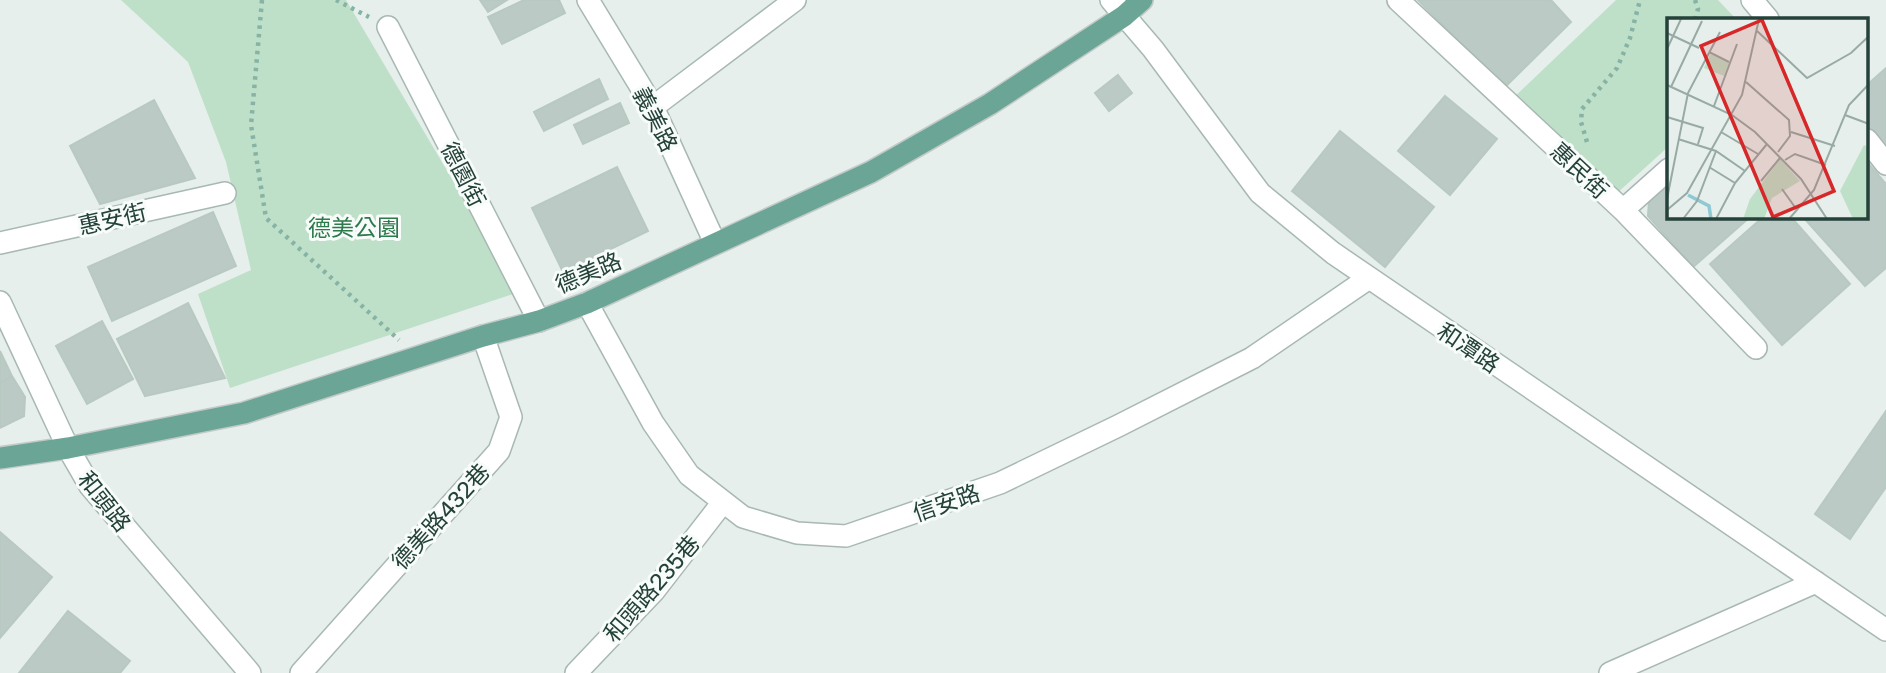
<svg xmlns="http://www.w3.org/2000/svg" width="1886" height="673" font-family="'Golos Text','Noto Sans TC',sans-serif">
  <rect width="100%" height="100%" fill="#e6efeb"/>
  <path fill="#bfe0c8" d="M121,0H346L519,292L230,388L198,294L251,270L226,162L188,62Z
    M1616,0H1718L1736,19H1669V146L1615,195L1510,101Z"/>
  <path fill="#bbcac4" stroke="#b8c9c2" stroke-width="2" d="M480,0H507L488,12Z
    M524,0H559L565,13L502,44L488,17Z
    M1418,0H1551L1571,22L1505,87Z
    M1886,68V149L1867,127V85Z
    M1118,75L1132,93L1109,111L1095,93Z
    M599,79L608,99L544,131L534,112Z
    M1445,96L1497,139L1450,195L1398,151Z
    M154,100L195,178L100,204L70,146Z
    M620,103L629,123L583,144L574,125Z
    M1340,131L1434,207L1385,267L1292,191Z
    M1867,162L1886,184V268L1865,286L1803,217H1867Z
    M617,167L648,231L563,272L532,208Z
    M1669,182V217H1750L1693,267L1648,216L1649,200Z
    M213,212L236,266L112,321L88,267Z
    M1763,217H1791L1850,284L1782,345L1710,264Z
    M188,303L225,378L145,396L117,339Z
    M102,321L133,379L87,404L56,346Z
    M0,351L12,376L0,383Z
    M12,376L25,397L24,416L0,428V383Z
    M1886,411V487L1850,539L1815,514Z
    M0,532L52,577L0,638Z
    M68,611L130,661L120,673H19Z"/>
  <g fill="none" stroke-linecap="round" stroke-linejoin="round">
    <g stroke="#a8b8b2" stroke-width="24">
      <path id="minor" d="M588,0L653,107L715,243
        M1111,0L1153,49L1260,193L1333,253L1886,630
        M1398,0L1623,210L1756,348
        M1752,0L1768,19
        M388,27L539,321
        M653,107L795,0
        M1867,140L1886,164
        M1623,210L1669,169
        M0,243L225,193
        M0,302L68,448L90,486L250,673
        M587,303L653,423L689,475L743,517L797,533L846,536L1000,483L1118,426L1252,358L1369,278
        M301,673L499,451L511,417L483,336
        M576,673L654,591L723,502
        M1610,673L1816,582"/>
    </g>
    <g stroke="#c2cac8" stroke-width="24">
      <path id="major" d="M0,458L68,448L244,413L483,336L539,321L587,303L871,172L990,104L1124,16L1142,0"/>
    </g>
    <path stroke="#86b3a5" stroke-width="4.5" stroke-dasharray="3.5 5" stroke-linecap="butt" d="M262,0L251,125L266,218L399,340
      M336,0L369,17
      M1695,0L1698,9L1695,19
      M1587,142L1581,122L1582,109L1617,68L1630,38L1640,0"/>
    <use href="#minor" stroke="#fff" stroke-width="21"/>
    <use href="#major" stroke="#6aa596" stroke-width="21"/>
  </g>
  <g text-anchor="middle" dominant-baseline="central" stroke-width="6" stroke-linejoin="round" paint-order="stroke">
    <g font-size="23" fill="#24423a" stroke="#f7fbf9">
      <text transform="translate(656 119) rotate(63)">義美路</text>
      <text transform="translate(1580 170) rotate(43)">惠民街</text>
      <text transform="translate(464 174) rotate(63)">德園街</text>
      <text transform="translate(112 218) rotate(-13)">惠安街</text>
      <text transform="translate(588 272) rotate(-23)">德美路</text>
      <text transform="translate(1469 347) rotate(34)">和潭路</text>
      <text transform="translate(105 501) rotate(52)">和頭路</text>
      <text transform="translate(946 502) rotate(-19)">信安路</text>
      <text transform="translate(440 516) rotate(-48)">德美路432巷</text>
      <text transform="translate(651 588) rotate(-49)">和頭路235巷</text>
    </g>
    <g font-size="23" fill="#2d7a4b" stroke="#f7fbf9">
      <text x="354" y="227">德美公園</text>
    </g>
  </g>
  <g transform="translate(1667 18)">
    <rect width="201" height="201" fill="#e6efeb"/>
    <path d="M43,36L62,45L57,58L37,50ZM197,127L201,129V201H186L173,173ZM113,141L133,163L105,180L97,201H76L83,181Z" fill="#bfe0c8"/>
    <path fill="none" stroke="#8ec9d4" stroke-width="3.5" d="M21,177L42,188L44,201"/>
    <path fill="none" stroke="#98aaa4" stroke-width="2" d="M89,12L140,60L184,35L202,18M0,15L32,30M0,31L14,1M42,34L62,44M79,64L122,102L123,118L111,134M0,67L65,97L88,114L134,161L160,201M4,69L35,3M47,88L70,26M178,97L202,106M0,99L36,110L31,126M54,114L91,136M124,114L168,128M11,121L49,133L78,153M118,142L128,136L159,147M42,149L68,165M94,163L113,140M115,171L130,192M0,181L21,75L53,14M0,192L20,175L75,77L92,1M16,201L30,183L49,133M49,201L68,165L100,126M122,201L147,172L182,87L202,66"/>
    <path fill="#d62828" fill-opacity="0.15" stroke="#d62828" stroke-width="3.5" d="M95,2L167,173L106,199L34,28Z"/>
    <rect width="201" height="201" fill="none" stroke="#24423a" stroke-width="3.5"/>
  </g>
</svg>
